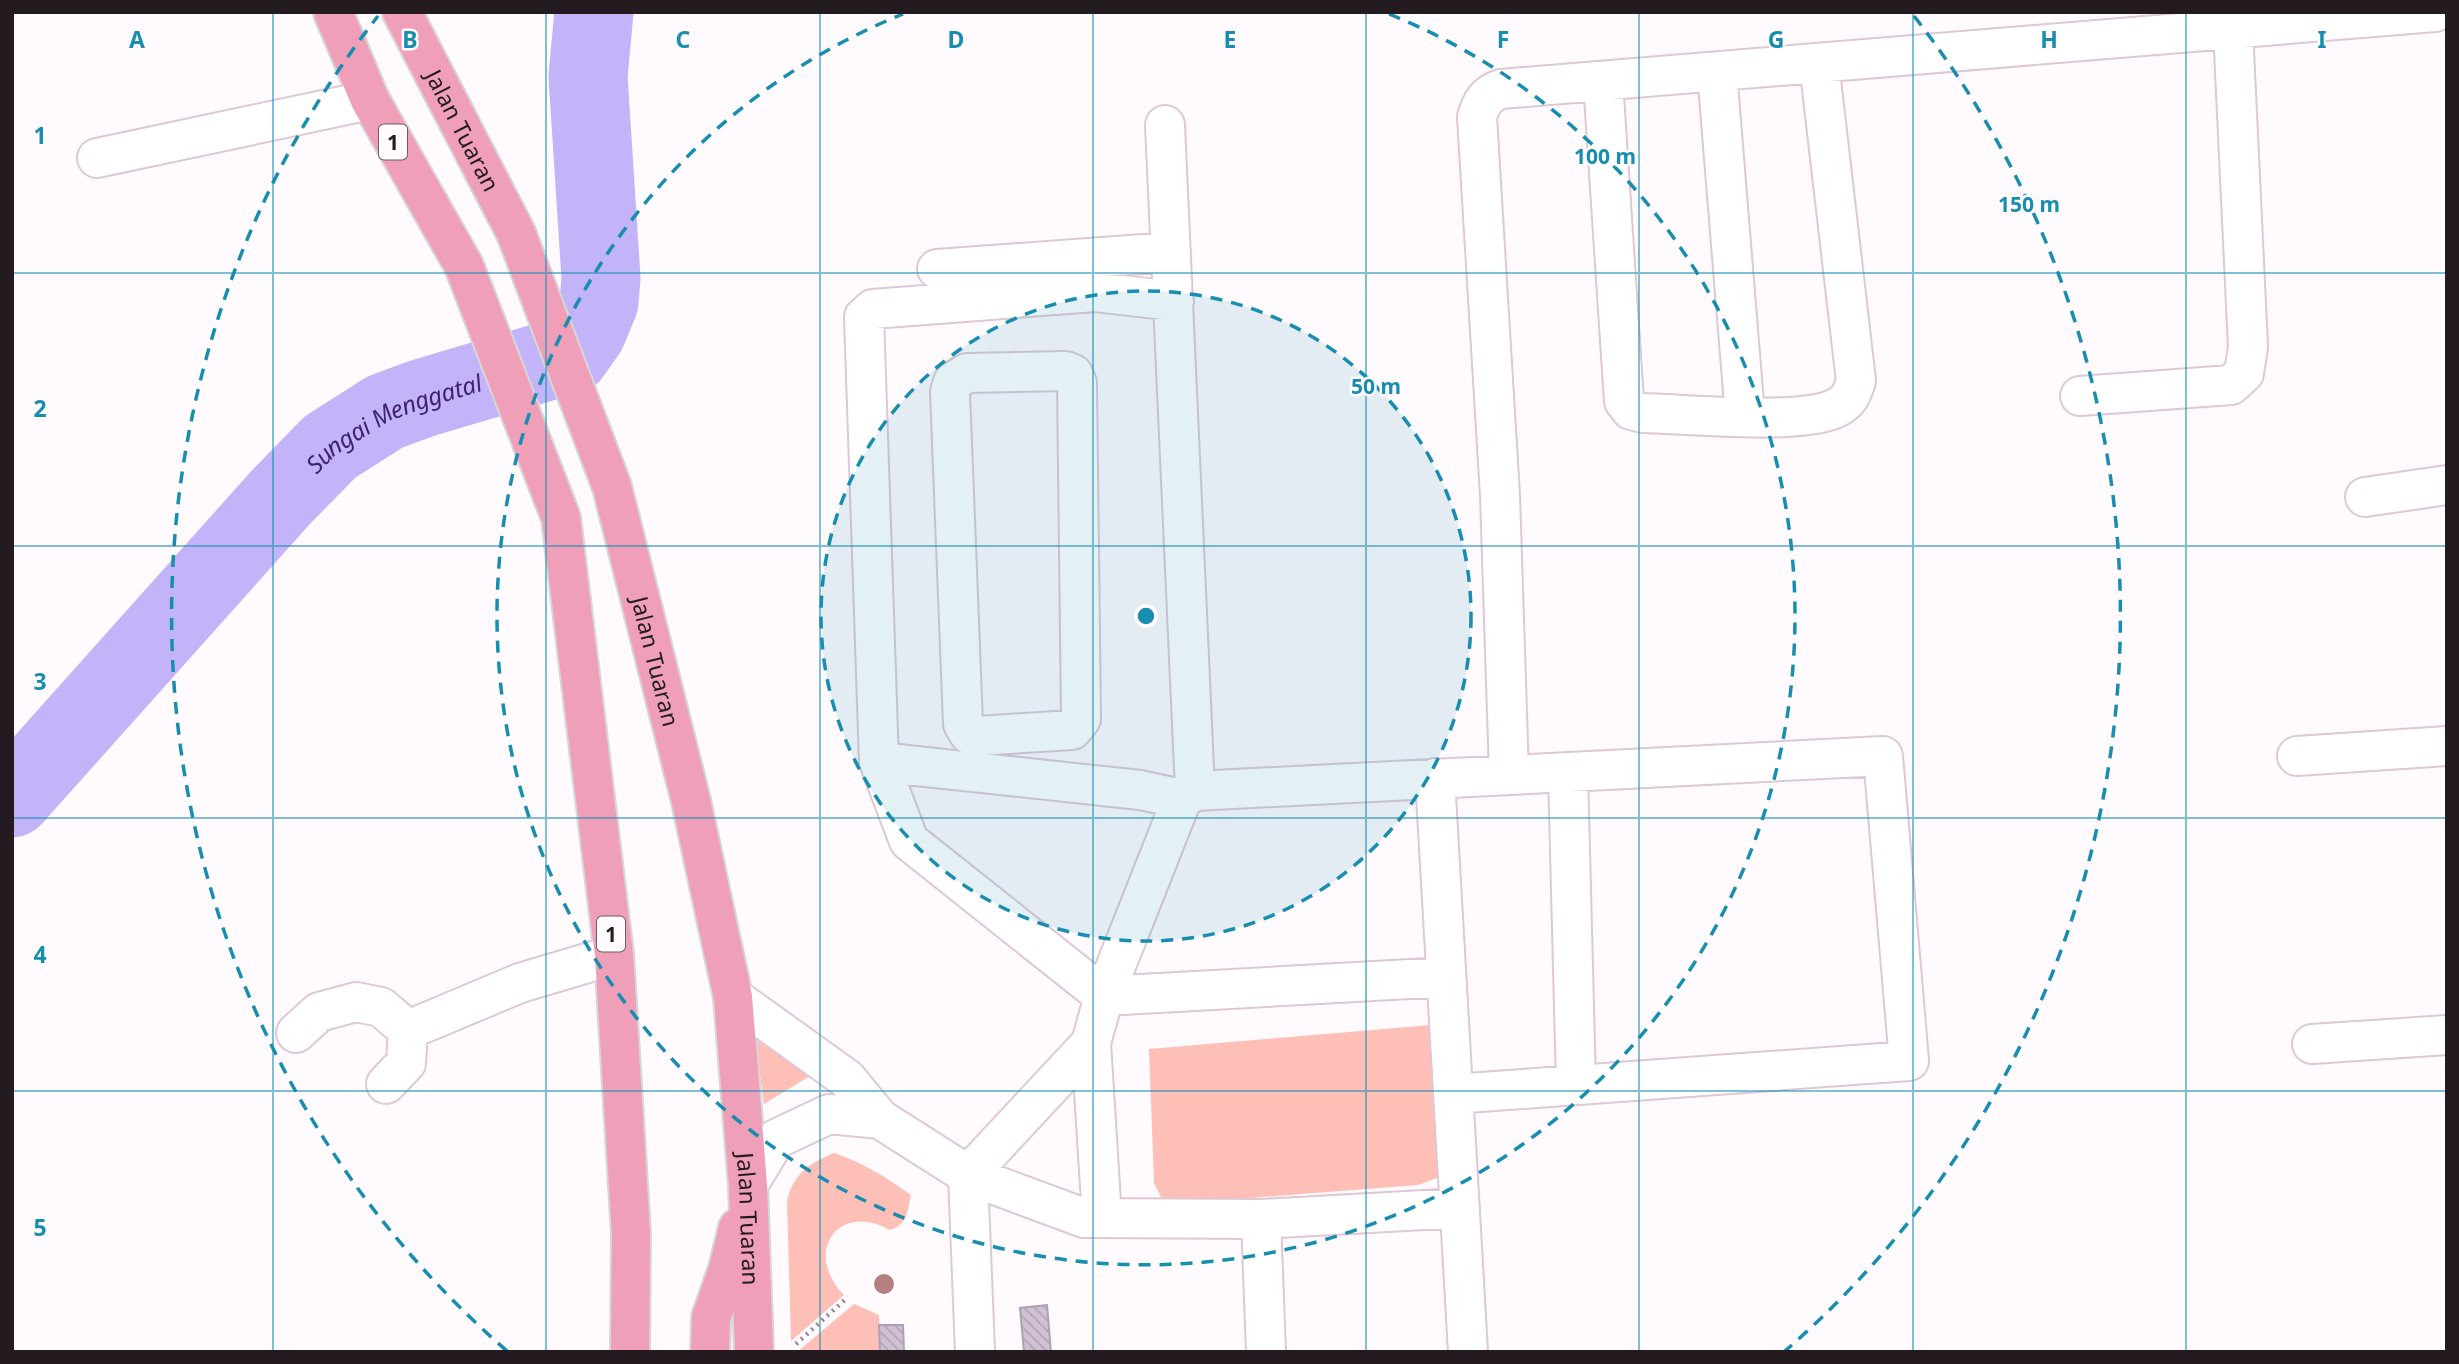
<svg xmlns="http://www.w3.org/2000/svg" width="2459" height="1364" font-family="'Noto Sans',sans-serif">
  <defs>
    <pattern id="building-back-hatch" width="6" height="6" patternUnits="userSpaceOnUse" patternTransform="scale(1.75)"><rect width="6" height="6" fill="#cfc0d4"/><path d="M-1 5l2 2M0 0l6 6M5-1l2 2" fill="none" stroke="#b1a4b6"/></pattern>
  </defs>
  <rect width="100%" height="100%" fill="#fffafd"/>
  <path fill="#febfb7" d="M1442,1024L1452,1164L1437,1178L1418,1185L1172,1204L1162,1199L1154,1183L1149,1049Z
    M755,1039L810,1076L764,1104Z
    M834,1153C862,1162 887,1178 911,1195C907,1212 908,1224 890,1230C839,1201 802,1252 844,1295L791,1341L787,1201C794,1173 808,1164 834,1153Z
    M854,1304L879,1315L880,1352H797Z"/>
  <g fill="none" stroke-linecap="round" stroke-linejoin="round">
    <path stroke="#c3b3f9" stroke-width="79" id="s1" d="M12,798L282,496L330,447L385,412L423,398L571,354L587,331L599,302L601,278L588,76L594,12"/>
  </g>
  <path fill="url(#building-back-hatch)" stroke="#aea0b3" stroke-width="2" d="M1047,1305L1051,1352H1024L1020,1308Z
    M879,1325H903L904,1352H880Z"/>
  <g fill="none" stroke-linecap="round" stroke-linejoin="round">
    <g stroke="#dfc8d6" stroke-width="42">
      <path id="minor" d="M1717,72L1745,416
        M1603,81L1624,401L1631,410L1643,413C1686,414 1805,426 1838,407C1850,400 1852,393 1856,381L1819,63
        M1165,125L1195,791
        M97,158L370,100
        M937,269L1171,252
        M1174,301L1095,292L873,309L864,317L879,762L909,841L1104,996L1446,977
        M1066,371L1073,374L1077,383L1081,719L1072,730L977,736L969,734L963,724L950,392L953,382L967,373Z
        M2080,396L2231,385L2244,373L2248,347L2233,29
        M2365,497L2447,485
        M2297,756L2447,746
        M879,762L1140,790L1182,799L1195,791L1883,756L1909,1061L1453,1094
        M1568,772L1576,1085
        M1509,775L1500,495L1477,117C1481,103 1486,94 1501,89L2435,12
        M1435,778L1468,1352
        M733,997L847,1079L880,1119L968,1175L1084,1218L1261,1219L1460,1208
        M296,1033L319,1012L356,1002L381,1007L408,1030L520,983L614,955
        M2312,1044L2447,1035
        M386,1084L406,1063L408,1030
        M748,1185L776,1139L829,1114L880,1119
        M1102,1218L1091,1043L1104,996L1182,799
        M1261,1219L1266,1352
        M975,1352L968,1175L1091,1043"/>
    </g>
    <g stroke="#d7d6d7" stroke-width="42">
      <g id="major">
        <path d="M333,12L370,100L464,266L561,518L614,955L631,1234L630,1352"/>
        <path id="s2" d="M402,12L516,233L612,487L691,801L733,997L748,1185L754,1352"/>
        <path d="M710,1352L711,1318L728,1269L738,1228"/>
      </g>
    </g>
    <path stroke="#8d868a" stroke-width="4.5" stroke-dasharray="2 5" stroke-linecap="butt" d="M796,1344L848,1297"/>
    <use href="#minor" stroke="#fff" stroke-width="38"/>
    <use href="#major" stroke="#efa0b8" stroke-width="38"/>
  </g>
  <circle fill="#b47f7e" cx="884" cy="1284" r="10"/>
  <path fill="none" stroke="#178db0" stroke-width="2" stroke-opacity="0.55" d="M273,12V1352M546,12V1352M820,12V1352M1093,12V1352M1366,12V1352M1639,12V1352M1913,12V1352M2186,12V1352M12,273H2447M12,546H2447M12,818H2447M12,1091H2447"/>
  <circle cx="1146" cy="616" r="325" fill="#178db0" fill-opacity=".12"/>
  <g fill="none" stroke="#178db0" stroke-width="3.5" stroke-dasharray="12 9">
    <circle cx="1146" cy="616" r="325"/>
    <path d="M1389 14A649 649 0 1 1 903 14"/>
    <path d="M507 1351A974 974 0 0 1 378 16M1914 16A974 974 0 0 1 1785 1351"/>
  </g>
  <g text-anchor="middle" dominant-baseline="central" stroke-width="5" stroke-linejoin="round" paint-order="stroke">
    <g fill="#fffafd" stroke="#655e62" stroke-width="2">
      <rect x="379" y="124.5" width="28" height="35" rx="5"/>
      <rect x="597" y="916.5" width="28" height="35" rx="5"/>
    </g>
    <g font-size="21" font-weight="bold" fill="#231b20">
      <text x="393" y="142">1</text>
      <text x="611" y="934">1</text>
    </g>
    <g font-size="23" fill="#231b20" stroke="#fffafd">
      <text stroke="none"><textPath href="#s2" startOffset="133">Jalan Tuaran</textPath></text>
      <text stroke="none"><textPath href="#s2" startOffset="700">Jalan Tuaran</textPath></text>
      <text stroke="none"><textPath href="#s2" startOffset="1267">Jalan Tuaran</textPath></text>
    </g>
    <g font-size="24" font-style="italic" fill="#3e2372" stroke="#fffafd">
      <text stroke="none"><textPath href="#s1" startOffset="542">Sungai Menggatal</textPath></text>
    </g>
  </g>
  <g font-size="23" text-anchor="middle" font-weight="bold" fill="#178db0" stroke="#fffafd" stroke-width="5" stroke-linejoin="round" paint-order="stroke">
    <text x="137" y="48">A</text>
    <text x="410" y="48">B</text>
    <text x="683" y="48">C</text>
    <text x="956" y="48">D</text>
    <text x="1230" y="48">E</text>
    <text x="1503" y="48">F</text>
    <text x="1776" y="48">G</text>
    <text x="2049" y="48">H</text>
    <text x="2322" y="48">I</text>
    <text x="40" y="144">1</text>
    <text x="40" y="417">2</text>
    <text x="40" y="690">3</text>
    <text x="40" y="963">4</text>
    <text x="40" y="1236">5</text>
  </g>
  <circle cx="1146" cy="616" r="10" fill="#178db0" stroke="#fffafd" stroke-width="3.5"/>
  <g font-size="21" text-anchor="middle" font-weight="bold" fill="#178db0" stroke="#fffafd" stroke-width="5" stroke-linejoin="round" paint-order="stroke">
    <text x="1605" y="164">100 m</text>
    <text x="2029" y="212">150 m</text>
    <text x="1376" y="394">50 m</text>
  </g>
  <rect width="2459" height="1364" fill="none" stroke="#231b20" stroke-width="28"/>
</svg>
